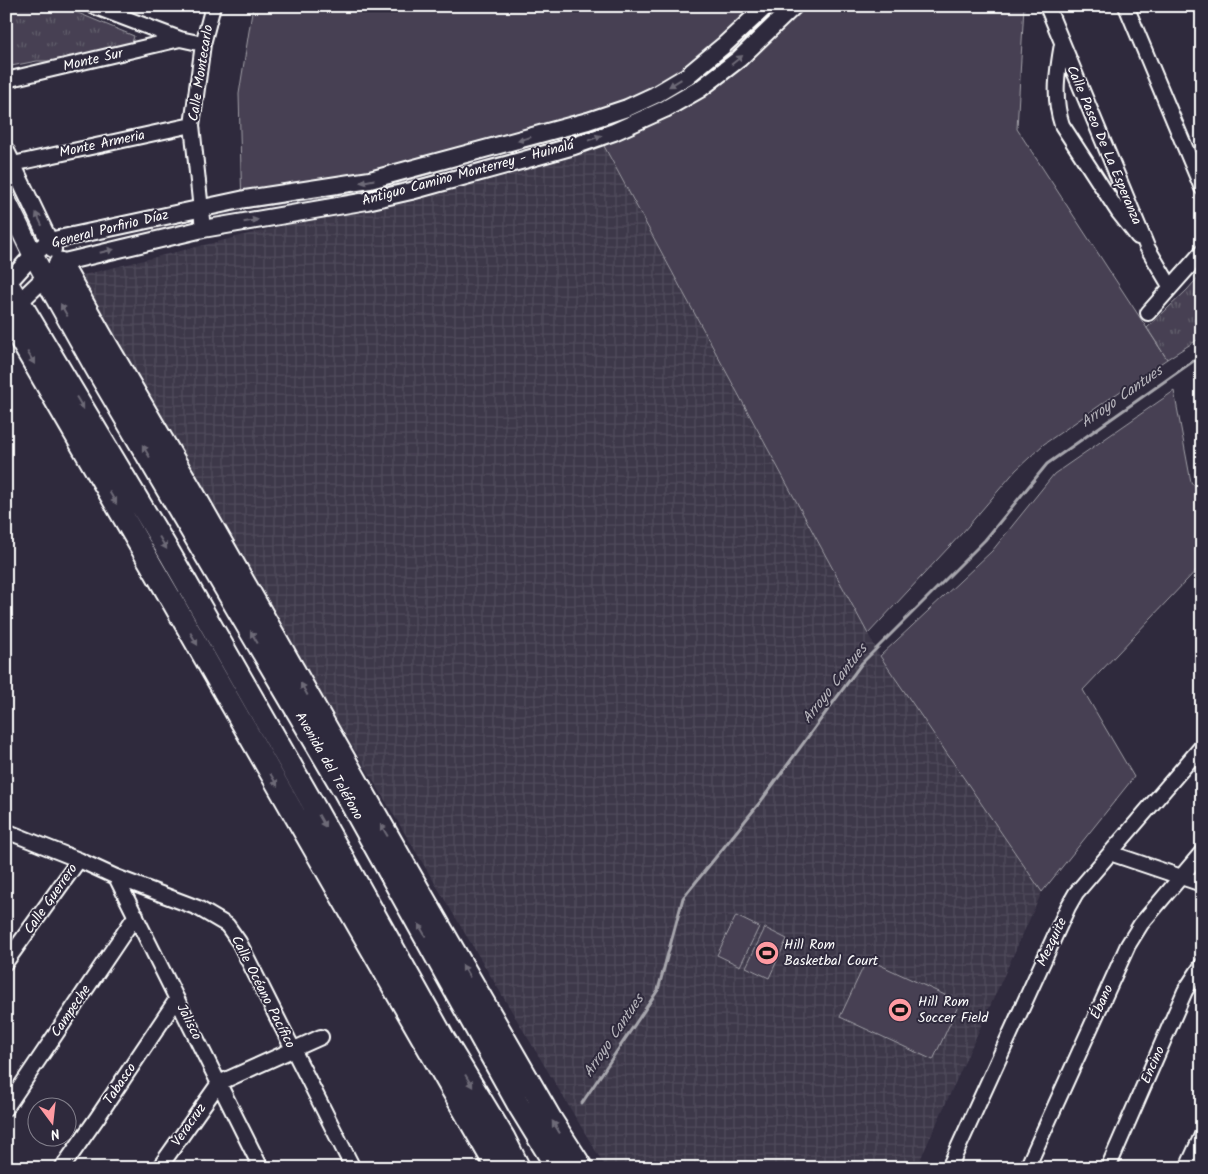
<svg xmlns="http://www.w3.org/2000/svg" width="1208" height="1174" font-family="Kalam,sans-serif">
  <defs>
    <pattern id="industrial-grid" width="8" height="8" patternUnits="userSpaceOnUse" patternTransform="scale(1.25)"><rect width="8" height="8" fill="#3c3749"/><path d="M0 4h8M4 0v8" fill="none" stroke="#504b5b"/></pattern>
    <pattern id="park-tufts" width="24" height="20" patternUnits="userSpaceOnUse" patternTransform="scale(1.25)"><rect width="24" height="20" fill="#464152"/><path d="M3 7l-1-3M5 7V3M7 7l1-3M15 17l-1-3M17 17v-4M19 17l1-3" fill="none" stroke="#625e6c"/></pattern>
  </defs>
  <rect width="100%" height="100%" fill="#2f2a3d"/>
  <filter id="ink" filterUnits="userSpaceOnUse"><feTurbulence type="fractalNoise" baseFrequency=".02" numOctaves="2"/><feDisplacementMap in="SourceGraphic" scale="10" xChannelSelector="R" yChannelSelector="G"/><feConvolveMatrix kernelMatrix="1 2 1 2 8 2 1 2 1" color-interpolation-filters="sRGB"/></filter>
  <g filter="url(#ink)">
    <path fill="url(#industrial-grid)" d="M604,146L880,656L1042,892L920,1160L908,1168H606L71,278Z"/>
    <path fill="#464152" stroke="#a2a0a8" d="M253,6H757L658,90L589,128L371,191L242,209L239,94Z
      M781,6H1024L1017,129L1167,359L1044,444L1016,470L963,532L868,634L604,146L684,98Z
      M1174,391L1191,482L1202,495V564L1083,690L1134,777L1042,892L880,656L992,551L1054,474Z
      M736,916L759,927L740,966L717,955Z
      M765,928L787,939L769,978L746,967Z
      M867,959L960,1002L933,1060L840,1017Z"/>
    <path fill="url(#park-tufts)" stroke="#a2a0a8" d="M6,6H61L134,36L130,50L74,61H37L6,67Z
      M1202,273V337L1167,359L1147,328L1187,290Z"/>
    <g fill="none" stroke-linecap="round" stroke-linejoin="round">
      <path stroke="#a7a6ad" stroke-width="3" d="M582,1103L658,990L683,898L761,801L862,663L985,540L1047,464L1202,355"/>
      <g stroke="#fff" stroke-width="18">
        <path id="minor" d="M93,6L180,39L203,44
          M1047,6L1147,247L1170,286
          M1126,6L1202,188
          M1062,44C1057,72 1053,98 1062,125L1119,213L1138,237
          M6,80L180,39
          M13,164L192,125
          M203,229L192,125L203,44L213,6
          M1148,313L1202,252
          M6,831L79,860L116,877L198,908L227,925L239,942L353,1168
          M1110,853L1202,884
          M116,877L261,1168
          M6,962L79,860
          M6,1108L136,915
          M62,1168L97,1118L177,999
          M159,1168L219,1083L321,1037
          M949,1168L1068,907L1076,893L1202,746
          M1027,1168L1128,945L1141,924L1202,852
          M1108,1168L1185,991L1202,965
          M1187,1168L1202,1135"/>
      </g>
      <g stroke="#fff" stroke-width="20">
        <path id="tertiary" d="M6,151L53,249
          M6,285L33,255L49,241L245,199L370,180L588,121L627,108L655,95L687,76L723,46L766,6
          M12,309L60,263L203,229L367,201L411,191L524,160L574,146L614,132L665,109L700,89L739,59L794,6"/>
      </g>
      <g stroke="#fff" stroke-width="22">
        <path id="secondary" d="M6,200L33,255L45,277
          M6,279L19,301"/>
      </g>
      <g stroke="#fff" stroke-width="25">
        <path id="primary" d="M60,263L107,346L192,491L409,873L552,1121L582,1168
          M45,277L96,368L344,791L519,1106L557,1168
          M19,301L170,554L310,799L444,1039L504,1138L519,1168
          M6,315L174,604L497,1168"/>
      </g>
      <use href="#minor" stroke="#2f2a3d" stroke-width="14"/>
      <use href="#tertiary" stroke="#2f2a3d" stroke-width="16"/>
      <use href="#secondary" stroke="#2f2a3d" stroke-width="19"/>
      <use href="#primary" stroke="#2f2a3d" stroke-width="21"/>
    </g>
    <defs><path id="oneway-solid" d="M-6-.8H1V-3.2L6.5 0L1 3.2V.8H-6Z" transform="scale(1.25)"/></defs>
    <g fill="#6d6a77">
      <use href="#oneway-solid" transform="translate(737 60) rotate(-39)"/>
      <use href="#oneway-solid" transform="translate(675 83) rotate(149)"/>
      <use href="#oneway-solid" transform="translate(595 138) rotate(-20)"/>
      <use href="#oneway-solid" transform="translate(524 139) rotate(165)"/>
      <use href="#oneway-solid" transform="translate(367 181) rotate(169)"/>
      <use href="#oneway-solid" transform="translate(39 219) rotate(-115)"/>
      <use href="#oneway-solid" transform="translate(251 221) rotate(-10)"/>
      <use href="#oneway-solid" transform="translate(107 251) rotate(-13)"/>
      <use href="#oneway-solid" transform="translate(64 310) rotate(-119)"/>
      <use href="#oneway-solid" transform="translate(31 358) rotate(60)"/>
      <use href="#oneway-solid" transform="translate(80 403) rotate(59)"/>
      <use href="#oneway-solid" transform="translate(146 451) rotate(-121)"/>
      <use href="#oneway-solid" transform="translate(113 498) rotate(60)"/>
      <use href="#oneway-solid" transform="translate(163 543) rotate(59)"/>
      <use href="#oneway-solid" transform="translate(254 637) rotate(-120)"/>
      <use href="#oneway-solid" transform="translate(194 639) rotate(60)"/>
      <use href="#oneway-solid" transform="translate(304 689) rotate(-119)"/>
      <use href="#oneway-solid" transform="translate(274 780) rotate(60)"/>
      <use href="#oneway-solid" transform="translate(322 821) rotate(61)"/>
      <use href="#oneway-solid" transform="translate(384 830) rotate(-120)"/>
      <use href="#oneway-solid" transform="translate(422 930) rotate(-119)"/>
      <use href="#oneway-solid" transform="translate(466 971) rotate(-121)"/>
      <use href="#oneway-solid" transform="translate(469 1081) rotate(59)"/>
      <use href="#oneway-solid" transform="translate(556 1127) rotate(-122)"/>
    </g>
  </g>
  <defs>
    <g id="stadium-disc" transform="scale(1.25)"><circle r="9.5" fill="#ff9aa2" stroke="#2f2a3d"/><path d="M0-5a6.5 5 0 1 0 0 10a6.5 5 0 1 0 0-10ZM-3.5-1.8h7v3.6h-7Z" fill="#111"/></g>
  </defs>
  <g fill-rule="evenodd">
    <use href="#stadium-disc" x="767" y="953"/>
    <use href="#stadium-disc" x="900" y="1010"/>
  </g>
  <g text-anchor="middle" dominant-baseline="central" stroke-width="4" stroke-linejoin="round" paint-order="stroke">
    <g font-size="14" fill="#fff" stroke="#2f2a3d">
      <text transform="translate(93 60) rotate(-13)">Monte Sur</text>
      <text transform="translate(201 73) rotate(-81)">Calle Montecarlo</text>
      <text transform="translate(102 144) rotate(-12)">Monte Armeria</text>
      <text transform="translate(1104 145) rotate(67)">Calle Paseo De La Esperanza</text>
      <text transform="translate(468 173) rotate(-15)">Antiguo Camino Monterrey - Huinalá</text>
      <text transform="translate(110 229) rotate(-14)">General Porfirio Díaz</text>
      <text transform="translate(329 766) rotate(60)">Avenida del Teléfono</text>
      <text transform="translate(51 899) rotate(-55)">Calle Guerrero</text>
      <text transform="translate(1052 942) rotate(-65)">Mezquite</text>
      <text transform="translate(263 992) rotate(63)">Calle Océano Pacífico</text>
      <text transform="translate(1102 1002) rotate(-66)">Ébano</text>
      <text transform="translate(71 1011) rotate(-56)">Campeche</text>
      <text transform="translate(189 1022) rotate(63)">Jalisco</text>
      <text transform="translate(1153 1065) rotate(-66)">Encino</text>
      <text transform="translate(120 1084) rotate(-56)">Tabasco</text>
      <text transform="translate(189 1125) rotate(-55)">Veracruz</text>
    </g>
    <g font-size="14" fill="#fff" stroke="#2f2a3d" text-anchor="start">
      <text x="784" y="945">Hill Rom<tspan x="784" dy="16">Basketbal Court</tspan></text>
      <text x="918" y="1002">Hill Rom<tspan x="918" dy="16">Soccer Field</tspan></text>
    </g>
    <g font-size="15" font-style="italic" fill="#b6b4bb" stroke="#2f2a3d">
      <text transform="translate(1122 397) rotate(-35)">Arroyo Cantues</text>
      <text transform="translate(835 684) rotate(-52)">Arroyo Cantues</text>
      <text transform="translate(614 1036) rotate(-56)">Arroyo Cantues</text>
    </g>
  </g>
  <rect width="1208" height="1174" fill="none" stroke="#2f2a3d" stroke-width="25"/>
  <rect x="12" y="12" width="1183" height="1149" fill="none" stroke="#fff" stroke-width="2" filter="url(#ink)"/>
  <g transform="translate(52 1122) rotate(165)"><circle r="24" fill="#2f2a3d" stroke="#827f8b"/>
  <path d="M0-4L9 19L0 12L-9 19Z" fill="#ff9aa2"/>
  <text y="-8" font-size="14" font-weight="bold" text-anchor="middle" fill="#ffffff">N</text>
  </g>
</svg>
